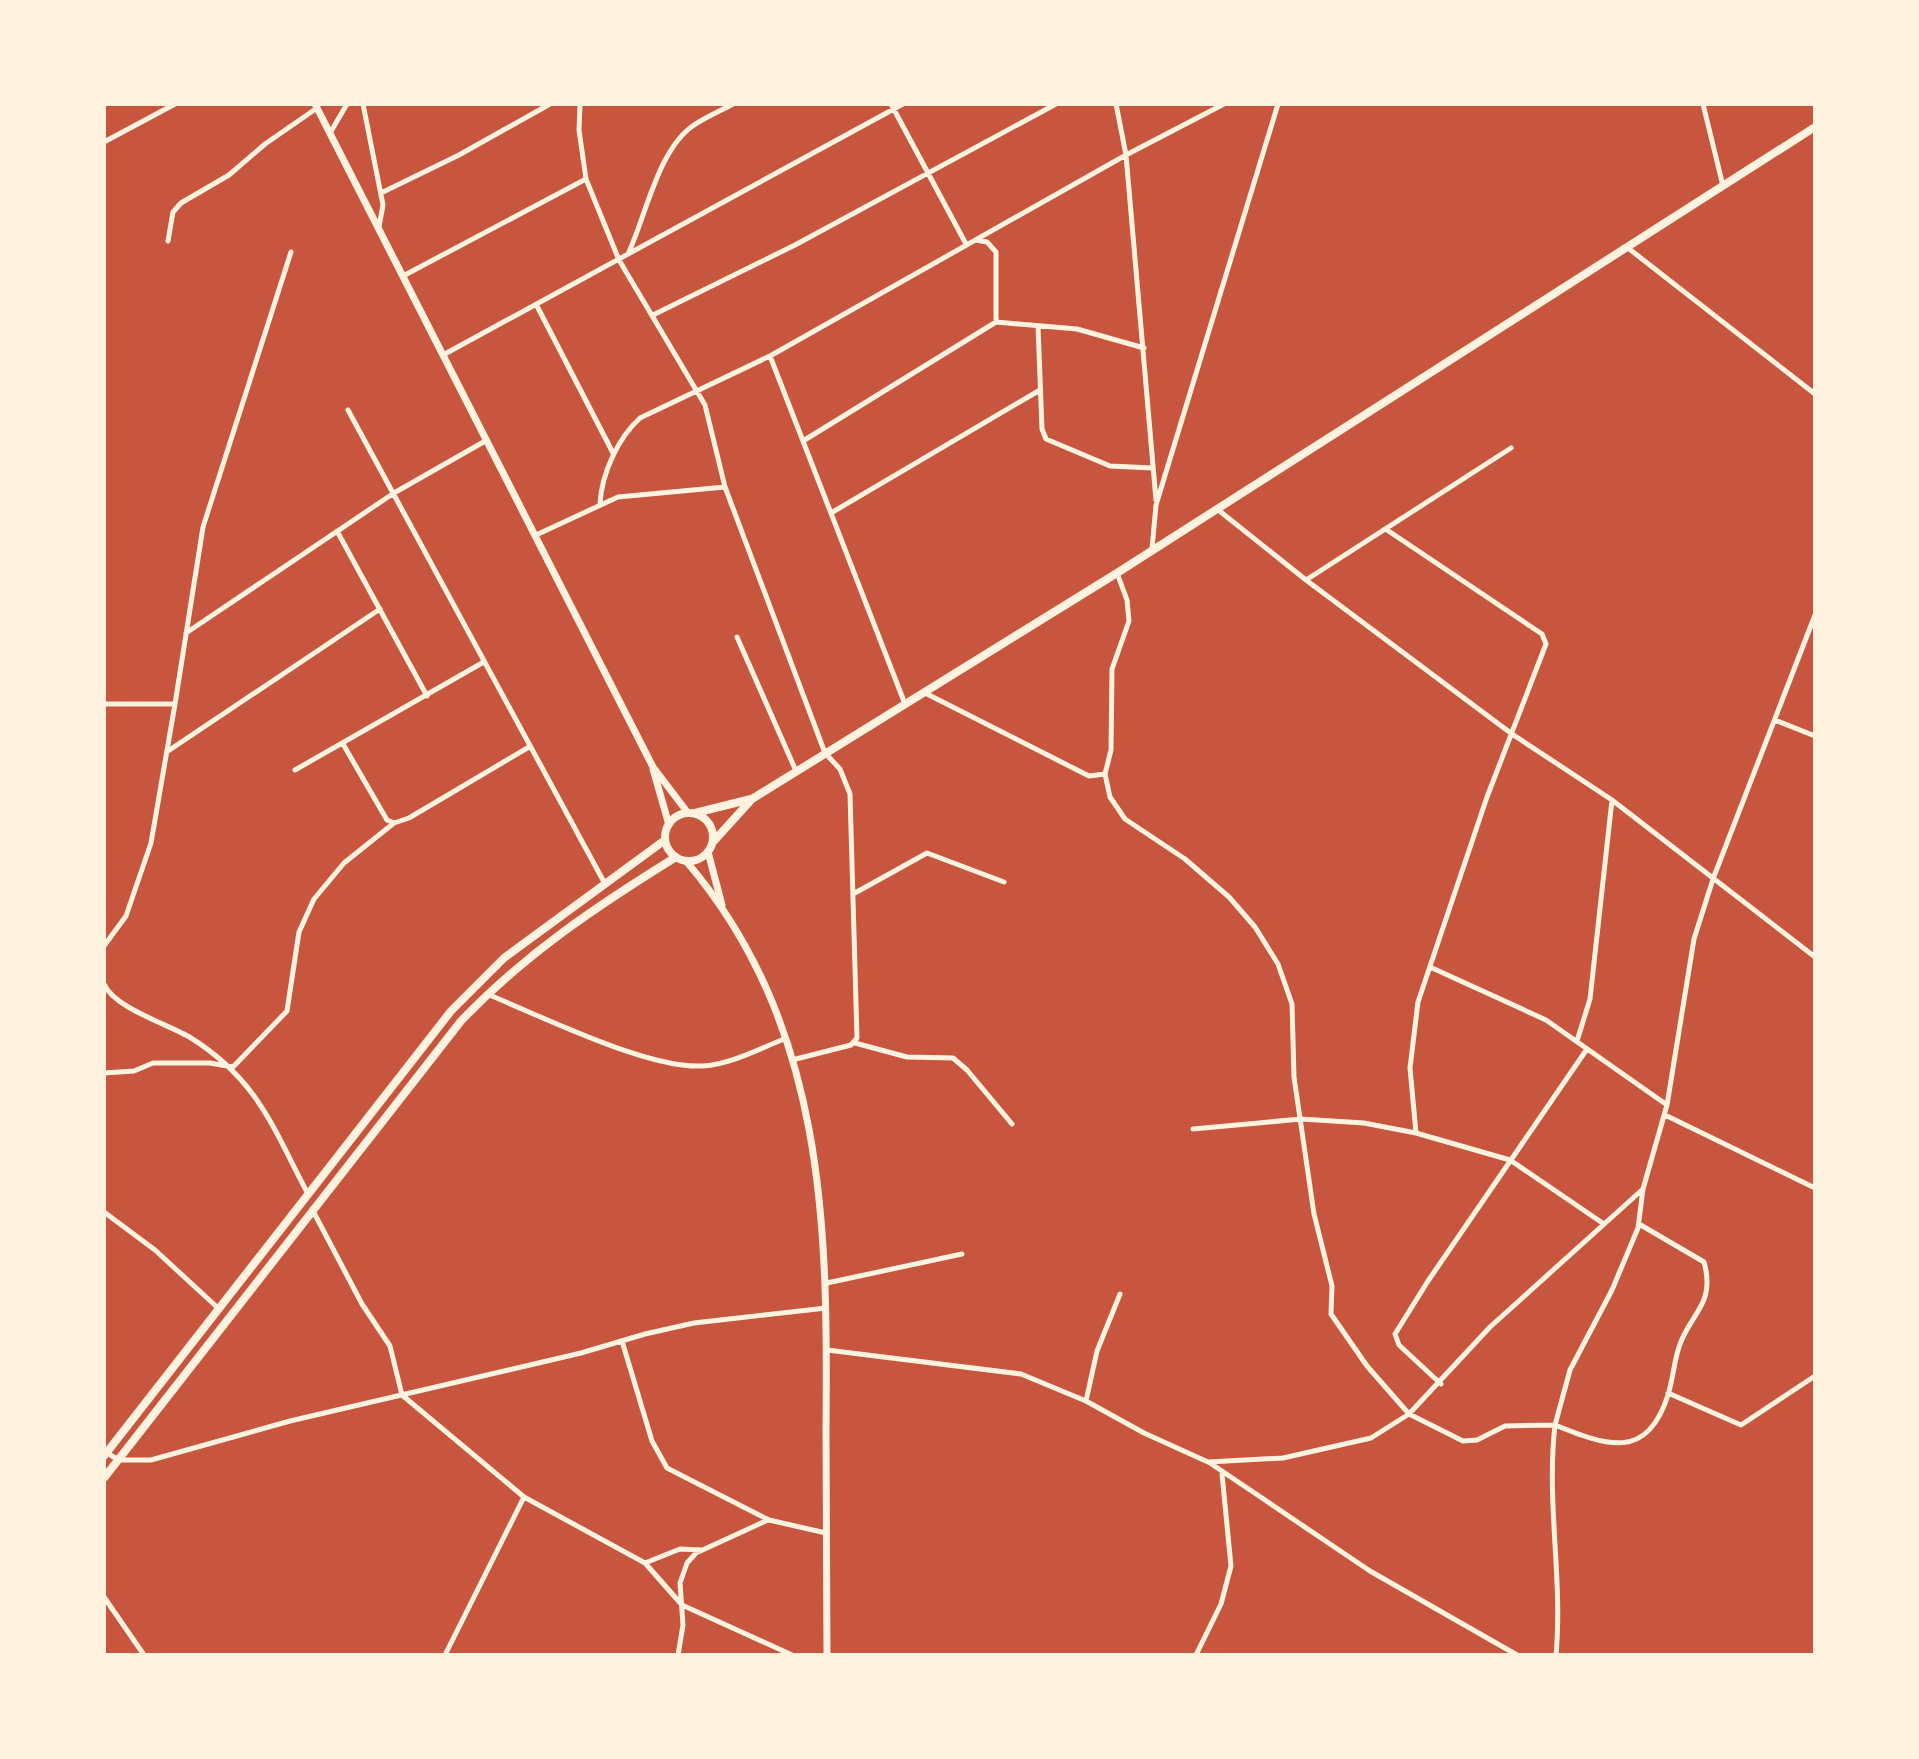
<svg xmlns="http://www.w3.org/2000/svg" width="1919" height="1759" font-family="Poppins,sans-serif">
  <rect width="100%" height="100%" fill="#c8553d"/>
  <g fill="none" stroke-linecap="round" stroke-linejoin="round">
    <path stroke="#fff3e0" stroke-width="5" d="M363,104L383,205L379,227
      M580,104L579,130L586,179L619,260L705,405L725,487L825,753L840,769L850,794L857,1038L851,1045L792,1060
      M891,104L966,244
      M1116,104L1126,155L1156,500
      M1703,104L1723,186
      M330,133L347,104
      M104,142L175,104
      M381,193L459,155L550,104
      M976,240L987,242L996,252V322
      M168,241L173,212L181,203L229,175L265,144L317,108
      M1628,248L1815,394
      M628,254C646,216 658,149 694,125C706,117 720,111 733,104
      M403,276L586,179
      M537,306L613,453
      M653,315L795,245L1056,104
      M1038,326L1042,429L1046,439L1110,466L1153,468
      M443,355L903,104
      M770,356L905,704
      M348,410L604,882
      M803,441L996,322L1077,329L1144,348
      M600,503C602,473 618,438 640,418L770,356L1126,155L1224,104
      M1217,509L1306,580L1512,734L1612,800L1815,957
      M831,513L1040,390
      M1387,530L1542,634L1546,644L1487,797L1418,1002L1410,1068L1416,1133
      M337,531L427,696
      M536,535L618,497L725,487
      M1152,549L1156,505L1278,104
      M1306,580L1511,448
      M186,633L394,493L487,440
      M737,637L796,771
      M925,693L1089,776L1105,774L1111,750L1112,669L1129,621L1127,600L1117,573
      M104,704H175L151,843L126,916L104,946
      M175,704L203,527L291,252
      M1775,720L1815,736
      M343,744L387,820L394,823L409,818L529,747
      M168,751L380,609
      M295,770L482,663
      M1105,774L1110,797L1125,819L1185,859L1229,897L1255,927L1278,964L1292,1004L1294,1077L1314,1214L1332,1286L1331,1314L1367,1366L1409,1414L1463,1441L1477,1440L1505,1426L1555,1425C1546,1502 1563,1578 1556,1655
      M855,893L927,853L1004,882
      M1430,967L1546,1020L1667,1105
      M104,984C114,1008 168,1024 191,1038C258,1080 273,1128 308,1194
      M487,994C541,1016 647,1069 703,1066C731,1064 759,1049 784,1039
      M1577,1041L1590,999L1612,800
      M855,1043L907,1057L953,1058L967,1070L1012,1124
      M104,1073L134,1071L153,1063H210L233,1067L287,1011L299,932L314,899L344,863L394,823
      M1665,1115L1815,1188
      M1193,1129L1301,1119L1364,1123L1416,1133L1510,1160L1604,1224
      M312,1209L362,1304L390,1346L402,1395L524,1497L645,1563L682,1605L792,1655
      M104,1212L155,1250L218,1308
      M1639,1224L1704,1262C1716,1305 1690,1313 1679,1347C1674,1362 1673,1379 1668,1395C1647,1461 1607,1446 1555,1425L1570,1370L1612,1290L1638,1228L1643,1189L1667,1105L1694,939L1713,879L1815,615
      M827,1283L962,1254
      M622,1341L652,1441L667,1468L769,1520L826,1533
      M827,1350L1021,1374L1086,1401L1144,1433L1208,1462L1283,1458L1371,1438L1409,1414L1490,1327L1643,1189
      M1441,1384L1399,1345L1395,1334L1428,1281L1587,1049
      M1668,1393L1741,1425L1815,1376
      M1086,1401L1097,1351L1120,1294
      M107,1453L119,1460H151L290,1421L581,1353L645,1334L694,1323L826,1308
      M1210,1463L1370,1571L1517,1655
      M645,1563L680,1549L702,1550
      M104,1597L144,1655
      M445,1655L524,1497
      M678,1655L683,1625L680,1583L687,1563L696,1553L768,1520
      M1196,1655L1221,1604L1231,1566L1222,1474"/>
    <path stroke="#fff3e0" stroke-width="7" d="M315,104L653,767L688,813
      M653,769L669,825
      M708,852L722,905
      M686,861C826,1025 828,1226 826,1430C826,1505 826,1580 827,1655"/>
    <path stroke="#fff3e0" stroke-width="8" d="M695,813L751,799
      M665 837a24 24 0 1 1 48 0a24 24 0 1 1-48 0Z
      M713,842L752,799L1117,573L1815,127
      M104,1456L451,1011L504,958L665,840
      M104,1478L461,1021C525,954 597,906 676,857"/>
  </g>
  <rect width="1919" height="1759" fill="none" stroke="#fff3e0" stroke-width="212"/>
</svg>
